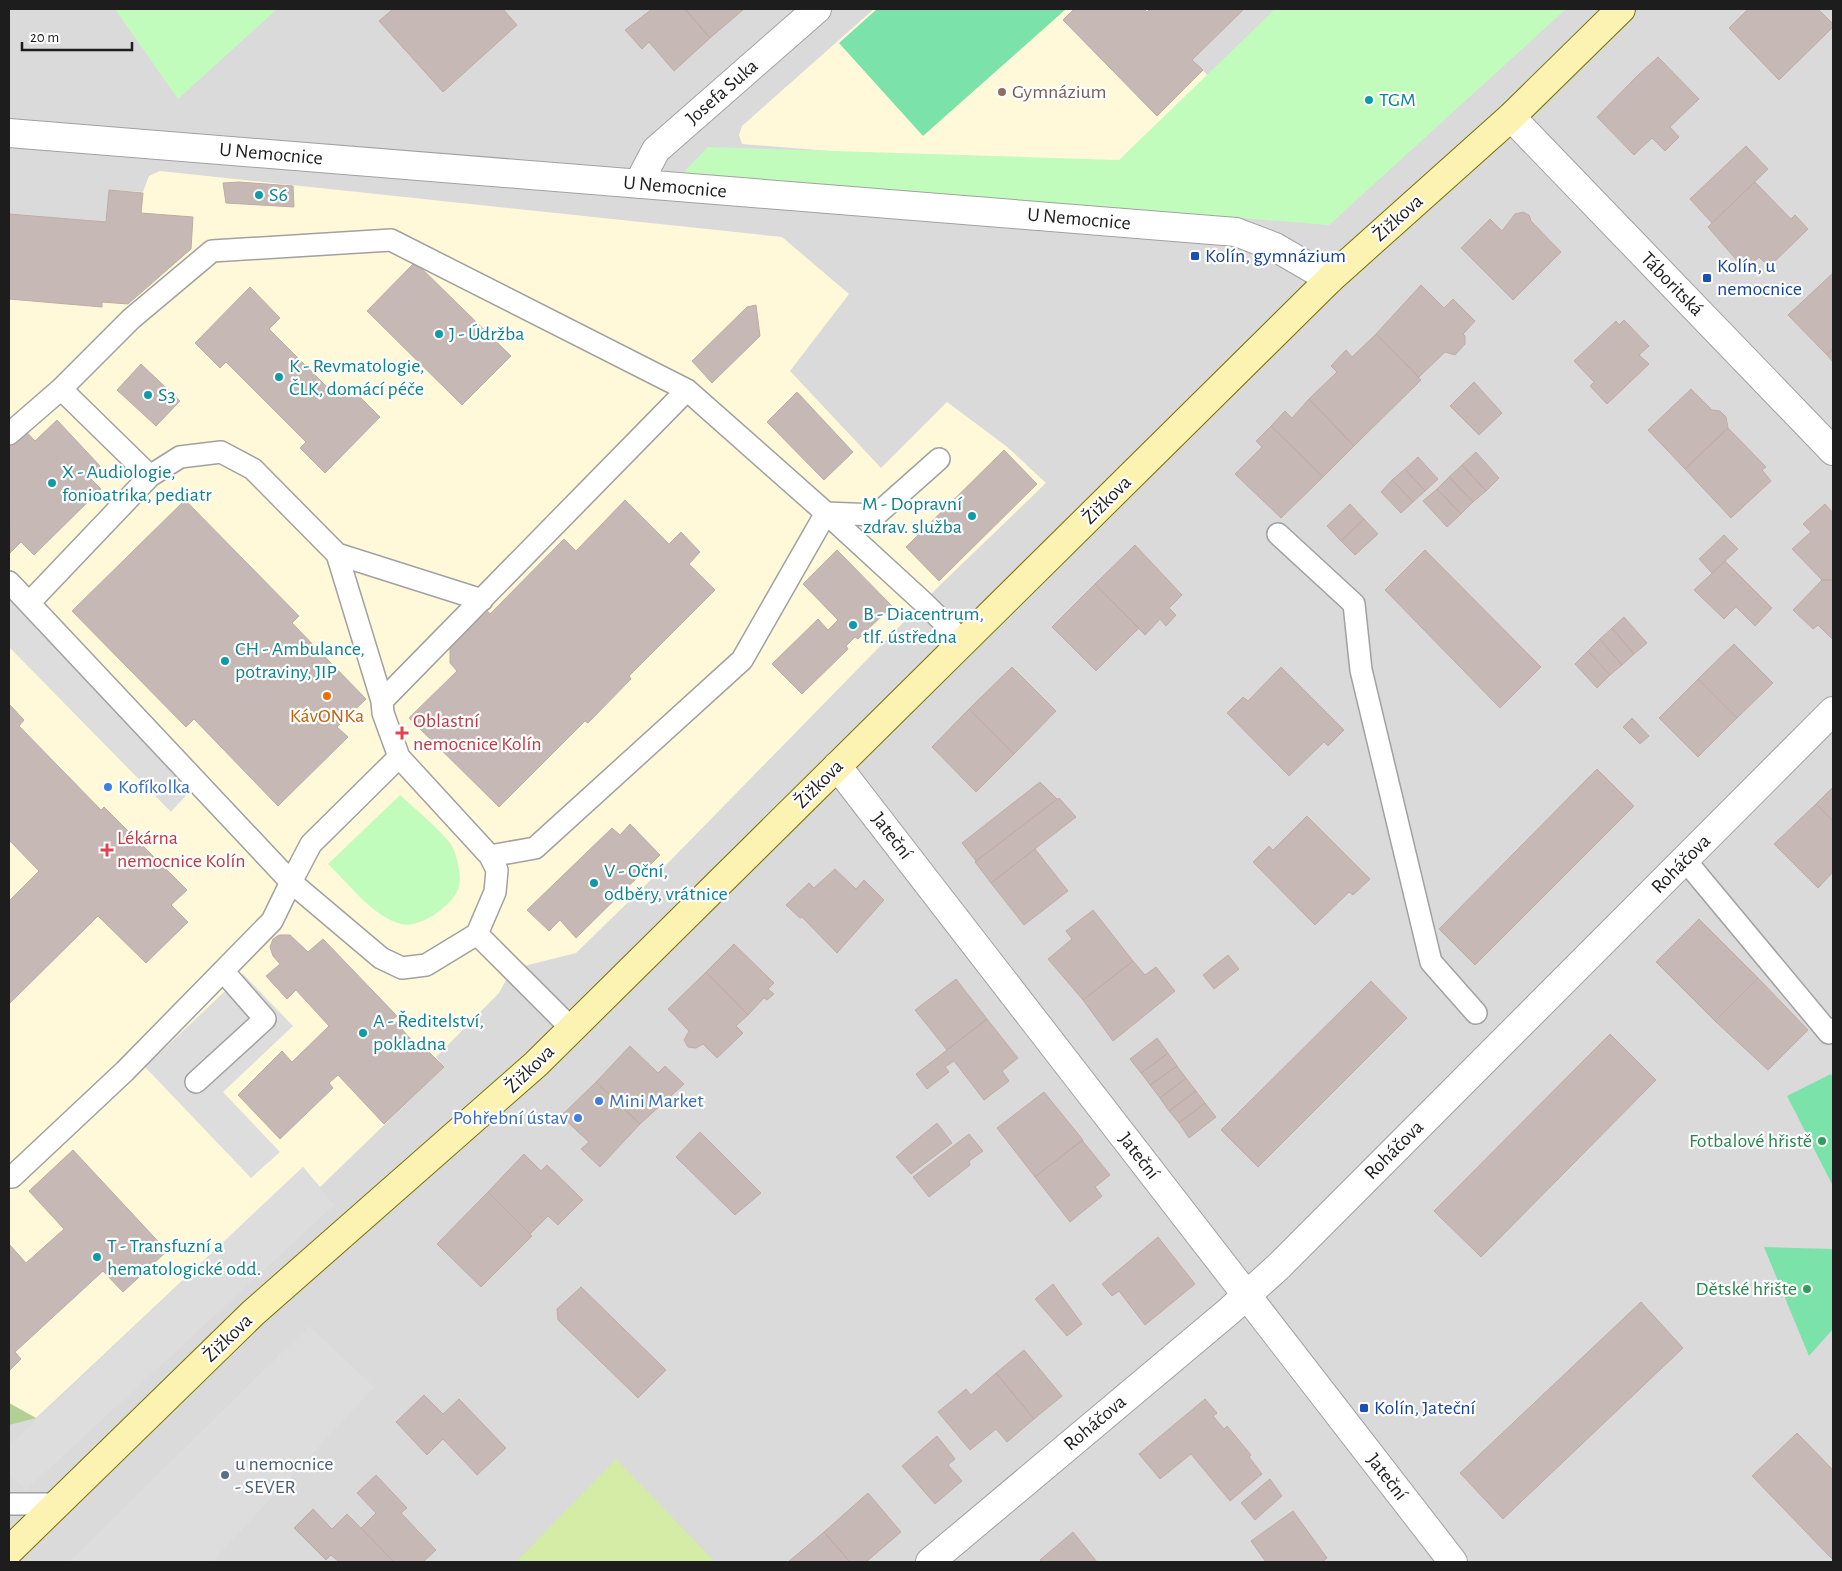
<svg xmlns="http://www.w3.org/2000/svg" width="1842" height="1571" font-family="'Alegreya Sans',sans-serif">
  <rect width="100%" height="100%" fill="#efe8e2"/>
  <path fill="#dbdada" d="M9,9H1833V1562H9Z"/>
  <path fill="#fff9da" d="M874,9H1244L1192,60L1246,113L1177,179L742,144L739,135L742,126Z
    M160,171L782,237L849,294L790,371L881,468L947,402L1006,446L1046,483L939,586L666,865L576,953L512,969L499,993L436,1057L444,1067L320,1187L303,1167L36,1418L9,1403V214L106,222L109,190L143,192L149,176Z"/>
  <path fill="#d4eca5" d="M616,1459L715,1562H516Z"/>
  <path fill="#b0d094" d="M9,1403L36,1418L9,1425Z"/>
  <path fill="#c1fcbc" d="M115,9H277L178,99Z
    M1275,9H1566L1329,225L683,173L708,147L1119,160Z
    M400,795C412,806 445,834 452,846C457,856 462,876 459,887C454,905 420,929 401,924C372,916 350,885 328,864Z"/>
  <path fill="#7be2a9" d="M877,9H1066L923,136L839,43Z
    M1831,1074L1833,1078V1186L1787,1096Z
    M1764,1247L1833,1249V1329L1809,1356Z"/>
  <path fill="#ddd" d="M9,596L192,789L171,812L9,647Z
    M243,974L293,1026L223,1092L280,1152L251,1178L145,1067Z
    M303,1167L334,1205L26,1490L9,1473V1446Z
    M309,1326L374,1387L212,1562H69Z"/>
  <path fill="#c6b9b5" stroke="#c1aba4" d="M393,9H503L517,25L443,92L379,21Z
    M652,9H685L710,38L674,71L649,42L642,49L625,30Z
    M685,9H744L710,38Z
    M1074,9H1144L1147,12L1150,9H1244L1192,60L1203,70L1157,116L1063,20Z
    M1748,9H1818L1833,24V27L1779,80L1729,28Z
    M1658,57L1699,99L1670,127L1679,137L1665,151L1652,138L1634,155L1597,117L1637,76Z
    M1746,146L1768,169L1712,223L1690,199Z
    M239,182L293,186L294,207L226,203L223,183Z
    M1755,182L1791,219L1795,215L1808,229L1769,267L1759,257L1745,270L1708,227Z
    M109,190L143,193L141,213L193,217L191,249L128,304L102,302V307L9,299V214L106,222Z
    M1523,212L1529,215L1531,221L1561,252L1513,300L1461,248L1490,219L1502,231L1515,214Z
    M415,262L511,356L462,405L367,311Z
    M1833,273V348L1827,355L1788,315Z
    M1421,285L1444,308L1453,299L1475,321L1463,334L1465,336V344L1455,355L1445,352L1419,377L1376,334Z
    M250,287L280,318L269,329L338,398L350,387L380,417L325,473L300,448L306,442L226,362L220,368L195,343Z
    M756,305L760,336L712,383L692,361L747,307Z
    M1624,320L1649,346L1639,355L1649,364L1607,404L1590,386L1594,382L1574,361L1616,321L1619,325Z
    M1376,334L1421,380L1354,446L1309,399L1337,372L1331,366L1346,350L1352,357Z
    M1833,348V362L1827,355Z
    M141,364L180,401L156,426L117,390Z
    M1474,382L1502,413L1479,435L1450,406Z
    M1691,389L1712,410L1720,411L1726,417L1728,428L1685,469L1648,430Z
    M797,392L853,452L824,480L767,422Z
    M1309,399L1354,446L1323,477L1271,426L1285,411L1292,418Z
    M57,420L100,466L88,476L101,489L34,555L21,542L10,553L9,436L20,425L35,441Z
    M1271,426L1323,477L1281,518L1235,474L1262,447L1256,441Z
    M1728,428L1766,467L1762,470L1771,481L1731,518L1685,469Z
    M1004,450L1037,484L939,581L906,547Z
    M1476,452L1499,478L1486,491L1462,465Z
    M1418,457L1438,479L1425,491L1405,469Z
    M1462,465L1486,491L1473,502L1449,477Z
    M1405,469L1425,491L1413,502L1392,480Z
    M1449,477L1473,502L1461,514L1437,489Z
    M1392,480L1413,502L1401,513L1381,492Z
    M1437,489L1461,514L1447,527L1423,501Z
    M185,500L299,616L292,623L366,699L337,727L348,737L278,806L194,719L186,727L72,611Z
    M625,500L669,544L681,532L700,552L689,564L715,590L629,676L631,679L588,723L585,721L499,807L409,718L457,671L450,663V647L486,609L490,614L564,539L576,551Z
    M1350,504L1364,519L1341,541L1327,526Z
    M1825,504L1833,513V580H1822L1792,549L1811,532L1803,524Z
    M1364,519L1378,534L1355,555L1341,541Z
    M1724,535L1738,549L1712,573L1699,559Z
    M1135,545L1182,595L1169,608L1176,615L1166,626L1160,619L1145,635L1095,584Z
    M837,550L892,606L858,639L855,637L846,646L848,649L802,694L772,664L818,619L828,630L838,620L803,584Z
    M1425,550L1541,667L1500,708L1385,590Z
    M1725,561L1772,608L1755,626L1736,607L1724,619L1694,590Z
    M1822,580H1833V640L1818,625L1813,629L1793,610Z
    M1095,584L1139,628L1096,671L1052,627Z
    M1624,617L1647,643L1634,654L1612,628Z
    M1612,628L1634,654L1622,665L1600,639Z
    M1600,639L1622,665L1610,675L1588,651Z
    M1734,644L1773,683L1737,718L1698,679Z
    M1588,651L1610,675L1597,688L1575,664Z
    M1012,667L1056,711L1014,754L969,709Z
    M1281,667L1344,730L1328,746L1324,742L1289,776L1227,713L1243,697L1248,701Z
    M1698,679L1737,718L1698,757L1659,718Z
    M9,704L24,720L19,726L101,810L104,807L187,890L171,905L188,922L146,963L98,916L9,1004V901L39,871L9,840Z
    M969,709L1014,754L976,792L932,747Z
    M1632,718L1649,736L1640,744L1623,727Z
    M1597,769L1634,806L1475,965L1439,929Z
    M1040,782L1057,799L976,861L962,843Z
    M1833,787V821L1816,804Z
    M1059,798L1076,817L991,883L975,862Z
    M1816,804L1833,821V872L1818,888L1774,844Z
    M1307,816L1370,879L1353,895L1349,892L1315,925L1253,862L1269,846L1273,850Z
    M630,824L660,855L576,938L560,920L549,931L527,910L612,828L620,835Z
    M1035,849L1068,891L1024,925L991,883Z
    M835,869L856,889L864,880L884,900L837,953L802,917L800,918L786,905L809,883L814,888Z
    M1093,910L1133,961L1083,1000L1048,959L1072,939L1066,931Z
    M1699,919L1758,978L1715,1021L1656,962Z
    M279,935H290L308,952L323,939L397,1016L393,1019L415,1044L418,1041L444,1067L384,1124L338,1075L329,1083L333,1088L280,1139L238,1095L282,1051L292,1062L329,1026L296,990L287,999L266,976L280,964L273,956L270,947L273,939Z
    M734,944L774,983L768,989L774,994L767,1000L764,998L748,1015L706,972Z
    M1228,955L1239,969L1214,989L1203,975Z
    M1133,961L1145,975L1156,967L1175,991L1113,1041L1083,1000Z
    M706,972L748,1015L736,1026L743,1033L717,1058L703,1044L696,1048L688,1047L684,1040L689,1031L668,1009Z
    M1758,978L1808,1030L1768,1070L1715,1021Z
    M956,979L987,1019L947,1050L915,1010Z
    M1371,981L1407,1018L1258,1167L1221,1130Z
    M987,1019L1018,1058L1002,1071L1009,1081L984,1100L954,1061L945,1067L949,1072L927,1089L916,1074Z
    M1610,1034L1656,1080L1481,1257L1434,1211Z
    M1157,1038L1168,1053L1141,1073L1130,1059Z
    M630,1046L658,1073L665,1066L684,1084L640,1124L596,1082Z
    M1168,1053L1177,1066L1150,1085L1141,1073Z
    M1177,1066L1186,1078L1160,1098L1150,1085Z
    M1186,1078L1196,1091L1169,1111L1160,1098Z
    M596,1082L640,1124L600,1167L581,1149L589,1142L561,1116Z
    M1196,1091L1205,1103L1179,1123L1169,1111Z
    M1044,1092L1083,1140L1035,1177L997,1128Z
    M1205,1103L1216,1117L1189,1138L1179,1123Z
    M937,1123L952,1143L911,1174L896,1157Z
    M700,1132L761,1193L735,1215L676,1157Z
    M969,1134L983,1151L969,1161L970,1165L929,1197L913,1177Z
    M1082,1140L1110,1175L1095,1187L1102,1196L1070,1222L1035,1177Z
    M73,1150L167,1251L123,1292L103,1271L15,1352L21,1359L9,1371V1244L26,1263L64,1229L29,1191Z
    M524,1154L541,1171L547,1165L583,1200L558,1225L548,1216L530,1234L488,1192Z
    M488,1192L532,1236L481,1287L437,1244Z
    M1158,1237L1195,1284L1145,1325L1119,1291L1112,1296L1102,1284Z
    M1053,1284L1082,1324L1067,1336L1035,1299Z
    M581,1287L666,1370L638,1398L558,1320L557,1309Z
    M1641,1302L1683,1348L1503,1519L1460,1473Z
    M1024,1350L1062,1396L1034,1419L996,1373Z
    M996,1373L1034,1419L1007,1442L996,1429L970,1450L938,1412L966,1389L971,1395Z
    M424,1395L443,1414L459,1399L506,1448L477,1475L443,1439L427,1455L396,1422Z
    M1205,1399L1217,1413L1213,1416L1224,1429L1227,1426L1251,1455L1249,1457L1262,1474L1230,1501L1191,1454L1160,1479L1139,1454Z
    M1797,1433L1833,1470V1560L1752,1476Z
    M937,1436L955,1459L948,1465L962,1481L935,1504L902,1466Z
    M376,1475L407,1508L401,1513L436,1550L423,1562H394L361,1528L376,1513L357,1493Z
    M1270,1479L1282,1496L1255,1520L1241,1503Z
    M868,1493L901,1532L866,1562H850L824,1532Z
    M313,1509L332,1529L347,1514L394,1562H339L331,1555L326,1560L294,1528Z
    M1293,1511L1327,1558L1322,1562H1266L1251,1541Z
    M824,1532L850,1562H788Z
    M1073,1532L1097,1562H1042L1040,1560Z"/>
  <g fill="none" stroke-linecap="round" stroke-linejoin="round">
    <g stroke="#a1a1a1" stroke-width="24">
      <path id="lane" d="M61,389L131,319L212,251L391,240L687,390L826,513L923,602L964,642
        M9,434L61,389L150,476L180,457L221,452L253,469L337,554L382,701L687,390
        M1278,534L1354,604L1361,670L1431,962L1476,1013
        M337,554L482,600
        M9,582L291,882L272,921L125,1071L12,1177H9
        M29,603L150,476
        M382,701L383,713L399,757L490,856L497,870L495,892L477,934L426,965L402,968L381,958L291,882L311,844L399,757
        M490,856L535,848L742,660L826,513L876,515L939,459
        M1685,860L1829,1033L1833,1029
        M477,934L572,1029
        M196,1082L265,1019L223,971
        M9,1504H55"/>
    </g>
    <g stroke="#a1a1a1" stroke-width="30">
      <path id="street" d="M1511,117L1833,451
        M9,133L1236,232L1275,247L1330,279
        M638,184L656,150L817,9
        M837,766L1453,1562
        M930,1562L1228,1312L1278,1267L1833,711"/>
    </g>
    <g stroke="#777000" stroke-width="30">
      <path id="secondary" d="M9,1551L253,1313L536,1064L1330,279L1511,117L1621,9"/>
    </g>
    <use href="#lane" stroke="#fff" stroke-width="21"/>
    <use href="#street" stroke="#fff" stroke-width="28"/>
    <use href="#secondary" stroke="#fcf3b2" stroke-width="28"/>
  </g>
  <circle fill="#8d6e63" stroke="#fff" stroke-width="2" cx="1002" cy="92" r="5"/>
  <g fill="#0f9aa8" stroke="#fff" stroke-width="2">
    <circle cx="1369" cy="100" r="5"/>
    <circle cx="259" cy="195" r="5"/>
    <circle cx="439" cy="334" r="5"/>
    <circle cx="279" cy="377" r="5"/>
    <circle cx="148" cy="395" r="5"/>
    <circle cx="52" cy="483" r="5"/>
    <circle cx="972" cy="516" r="5"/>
    <circle cx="853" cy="625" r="5"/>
    <circle cx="225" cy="661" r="5"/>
    <circle cx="594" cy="883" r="5"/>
    <circle cx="363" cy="1033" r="5"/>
    <circle cx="97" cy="1257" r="5"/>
  </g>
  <g fill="#1a4fb4" stroke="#fff" stroke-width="2">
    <rect x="1190" y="251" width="10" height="10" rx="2.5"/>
    <rect x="1702" y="273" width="10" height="10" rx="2.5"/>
    <rect x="1359" y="1403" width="10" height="10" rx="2.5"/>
  </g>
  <circle fill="#e8710a" stroke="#fff" stroke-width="2" cx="327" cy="696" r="5"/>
  <g fill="#e0444e" stroke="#fff" stroke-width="2">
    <path d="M399.5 725.5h5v5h5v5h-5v5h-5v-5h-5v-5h5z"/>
    <path d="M104.5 842.5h5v5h5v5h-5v5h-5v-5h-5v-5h5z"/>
  </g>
  <g fill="#3f7fe0" stroke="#fff" stroke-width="2">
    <circle cx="108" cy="787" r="5"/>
    <circle cx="599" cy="1101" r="5"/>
    <circle cx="578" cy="1118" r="5"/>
  </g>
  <g fill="#2e9e5b" stroke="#fff" stroke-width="2">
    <circle cx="1822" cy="1141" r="5"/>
    <circle cx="1807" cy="1289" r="5"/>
  </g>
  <circle fill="#5c6f8a" stroke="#fff" stroke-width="2" cx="225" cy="1475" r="5"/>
  <g text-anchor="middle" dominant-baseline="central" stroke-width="4.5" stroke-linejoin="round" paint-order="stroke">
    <g font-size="20" fill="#1d1d1d" stroke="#fff">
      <text transform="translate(722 92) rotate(-41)">Josefa Suka</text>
      <text transform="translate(271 154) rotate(5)">U Nemocnice</text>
      <text transform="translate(675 187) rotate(5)">U Nemocnice</text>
      <text transform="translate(1398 218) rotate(-42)">Žižkova</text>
      <text transform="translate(1079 219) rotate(5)">U Nemocnice</text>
      <text transform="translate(1672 284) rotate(46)">Táboritská</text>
      <text transform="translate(1107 500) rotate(-45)">Žižkova</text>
      <text transform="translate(819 784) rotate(-45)">Žižkova</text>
      <text transform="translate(892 836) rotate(52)">Jateční</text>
      <text transform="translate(1681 864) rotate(-45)">Roháčova</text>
      <text transform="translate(530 1069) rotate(-44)">Žižkova</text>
      <text transform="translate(1394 1150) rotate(-45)">Roháčova</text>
      <text transform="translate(1139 1156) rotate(52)">Jateční</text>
      <text transform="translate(228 1338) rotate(-44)">Žižkova</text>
      <text transform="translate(1095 1423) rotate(-40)">Roháčova</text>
      <text transform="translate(1387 1477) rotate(52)">Jateční</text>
    </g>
    <g font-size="20" fill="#785e54" stroke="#fff" text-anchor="start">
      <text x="1012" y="92">Gymnázium</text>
    </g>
    <g font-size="20" fill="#0d838f" stroke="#fff" text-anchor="start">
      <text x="1379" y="100">TGM</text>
      <text x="269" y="195">S6</text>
      <text x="449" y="334">J - Údržba</text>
      <text x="289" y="366">K - Revmatologie,<tspan x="289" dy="23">ČLK, domácí péče</tspan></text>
      <text x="158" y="395">S3</text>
      <text x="62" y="472">X - Audiologie,<tspan x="62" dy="23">fonioatrika, pediatr</tspan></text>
      <text x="962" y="504" text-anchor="end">M - Dopravní<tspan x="962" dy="23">zdrav. služba</tspan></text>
      <text x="863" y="614">B - Diacentrum,<tspan x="863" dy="23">tlf. ústředna</tspan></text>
      <text x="235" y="649">CH - Ambulance,<tspan x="235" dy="23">potraviny, JIP</tspan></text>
      <text x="604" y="871">V - Oční,<tspan x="604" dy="23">odběry, vrátnice</tspan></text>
      <text x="373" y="1021">A - Ředitelství,<tspan x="373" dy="23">pokladna</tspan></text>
      <text x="107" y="1246">T - Transfuzní a<tspan x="107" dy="23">hematologické odd.</tspan></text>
    </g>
    <g font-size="20" fill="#164399" stroke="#fff" text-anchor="start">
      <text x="1205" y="256">Kolín, gymnázium</text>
      <text x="1717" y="266">Kolín, u<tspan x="1717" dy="23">nemocnice</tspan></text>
      <text x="1374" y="1408">Kolín, Jateční</text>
    </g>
    <g font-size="20" fill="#c56008" stroke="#fff">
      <text x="327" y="716">KávONKa</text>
    </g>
    <g font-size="20" fill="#be3a42" stroke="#fff" text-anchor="start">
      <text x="413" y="721">Oblastní<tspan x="413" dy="23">nemocnice Kolín</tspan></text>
      <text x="117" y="838">Lékárna<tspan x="117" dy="23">nemocnice Kolín</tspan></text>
    </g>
    <g font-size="20" fill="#366cbe" stroke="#fff" text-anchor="start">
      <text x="118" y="787">Kofíkolka</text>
      <text x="609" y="1101">Mini Market</text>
      <text x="568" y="1118" text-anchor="end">Pohřební ústav</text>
    </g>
    <g font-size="20" fill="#27864d" stroke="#fff" text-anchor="end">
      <text x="1812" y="1141">Fotbalové hřistě</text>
      <text x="1797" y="1289">Dětské hřište</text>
    </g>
    <g font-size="20" fill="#4e5e75" stroke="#fff" text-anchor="start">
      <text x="235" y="1464">u nemocnice<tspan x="235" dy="23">- SEVER</tspan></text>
    </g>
  </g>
  <rect width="1842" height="1571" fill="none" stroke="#1d1d1d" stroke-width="20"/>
  <path d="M22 42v8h110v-8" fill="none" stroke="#1d1d1d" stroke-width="2.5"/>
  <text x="30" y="42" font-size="15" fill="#1d1d1d" stroke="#ffffff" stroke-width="4" paint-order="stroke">20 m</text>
</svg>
